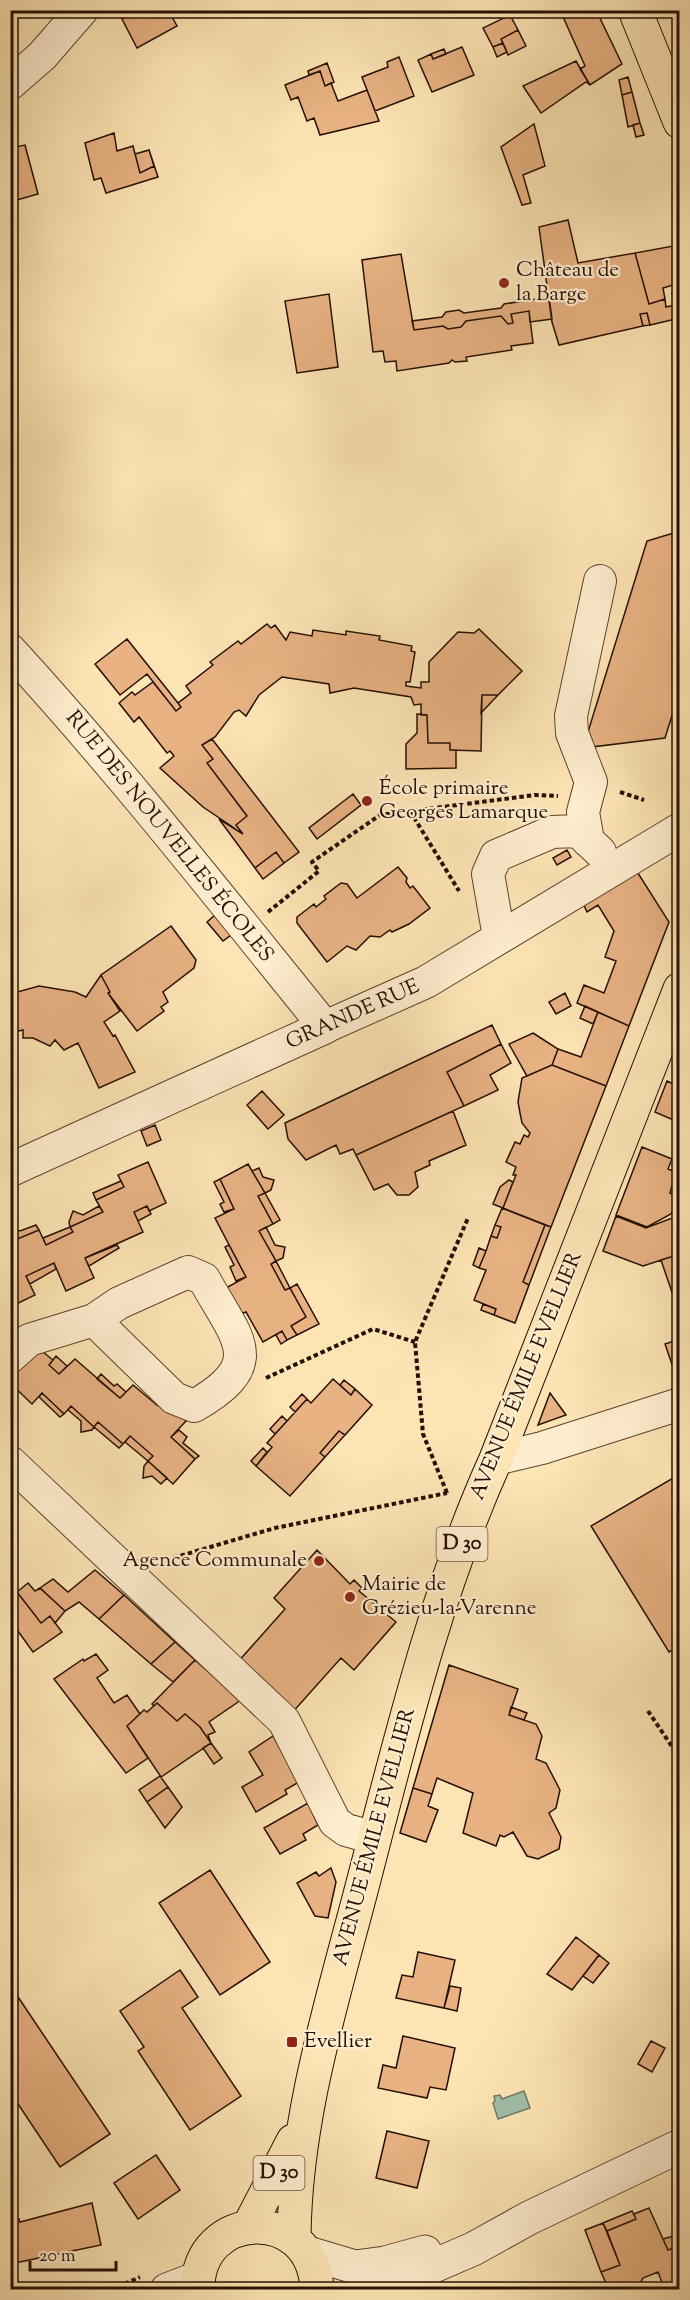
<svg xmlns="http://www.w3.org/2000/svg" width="690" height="2300" font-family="'Sorts Mill Goudy',serif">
  <rect width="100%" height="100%" fill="#fde4b4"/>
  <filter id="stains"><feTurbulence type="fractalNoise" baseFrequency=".00333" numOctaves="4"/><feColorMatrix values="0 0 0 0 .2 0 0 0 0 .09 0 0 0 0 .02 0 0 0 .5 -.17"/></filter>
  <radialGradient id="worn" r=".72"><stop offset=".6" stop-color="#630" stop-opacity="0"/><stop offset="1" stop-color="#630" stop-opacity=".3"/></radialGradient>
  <path fill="#a0bfaa" stroke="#6f7967" stroke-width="1.5" d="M524,2091L530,2108L498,2119L493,2103L495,2101L494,2096L500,2095L502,2099Z"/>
  <path fill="#e8b283" stroke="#260f03" stroke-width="1.5" d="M138,10H168L177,26L137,48L122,19Z
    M560,10H596L622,64L590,85L580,69L585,66Z
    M510,15L518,30L501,39L503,43L493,47L483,28Z
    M518,30L526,46L508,55L501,39Z
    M503,43L507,52L497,57L493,47Z
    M462,47L474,75L432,92L418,60L431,54L433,59Z
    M444,49L446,54L433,59L431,54Z
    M399,57L414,96L375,111L362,77L388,67L387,62Z
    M576,61L590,85L586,82L541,113L523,86Z
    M327,63L334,82L325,86L320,71L309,75L308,71Z
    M320,71L325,86L331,83L338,101L367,90L379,121L320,135L314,118L307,121L298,97L291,100L285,85Z
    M628,77L632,92L622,95L619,80Z
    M632,92L640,123L628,127L622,95Z
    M640,123L644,135L636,137L633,125Z
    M534,124L545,166L523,175L531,203L522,205L501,147Z
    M114,133L117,151L133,146L135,154L149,150L158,177L106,193L101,178L94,180L85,143Z
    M25,145L38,194L10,202V148Z
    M133,146L135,154L149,150L154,166L140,173Z
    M568,220L578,263L635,253L649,304L665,299L666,307L675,305L672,293L680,292V318L650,325L647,313L640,314L643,326L559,345L552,322L539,227Z
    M673,246L680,283L663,288L665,299L649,304L635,253Z
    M401,254L414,330L443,326L448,329L461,327L466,321L501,316L508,324L513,323L511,314L529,311L533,343L511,346L512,350L466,357L467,361L455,362L452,360L449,363L397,371L396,361L385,362L383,351L373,352L362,260Z
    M329,294L338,367L297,373L285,301Z
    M549,297L552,319L530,322L529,311L511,314L513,323L508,324L501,316L466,321L461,327L448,329L443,326L414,330L412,321L442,317L446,312L459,310L464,313L501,308L504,304Z
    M647,313L650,325L643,326L640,314Z
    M680,531V690L665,738L583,748L647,541Z
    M267,624L271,628L275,625L286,640L290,632L312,636L313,630L346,635V631L380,636L379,640L412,646L411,651L415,652L410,682H406V686L421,688V682H429V662L458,632L474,633L479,629L522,671L498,695H482L481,751L450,750V743H428L427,715H421V704L414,705L411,697L354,688L330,693L329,684L282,677L259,695L246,716L239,710L234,712L215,737L202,745L213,759L207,763L247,816L236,825L243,834L203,807L160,768L174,756L170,751L167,753L139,717L134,722L119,703L132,692L135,695L153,682L176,711L181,707L178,703L191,693L186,686L213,665L210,662L238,641L241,644Z
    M127,639L178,703L181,707L176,711L147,674L120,695L95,664Z
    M482,695H498L481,713Z
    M417,714L427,715L428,743H450V750H456V768L406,769V744L417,733Z
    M212,739L299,852L284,863L276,852L255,868L219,819L243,834L236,825L247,816L207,763L213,759L202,745Z
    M353,794L361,805L317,839L309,828Z
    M567,850L571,857L557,865L553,858Z
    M276,852L284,863L263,879L255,868Z
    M398,867L407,878L406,882L410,888L413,886L430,908L409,924L392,932L390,930L380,937L370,936L356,950L347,946L327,962L297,923V917L314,904L316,907L326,899L324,896L341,883L347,884L357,898Z
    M636,870L669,922L629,1026L577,1003L584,985L604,993L616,961L605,957L614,931L598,905L587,912L583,903Z
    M215,915L231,935L223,941L207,922Z
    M171,926L196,960L194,968L163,992L168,1002L161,1007L164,1011L137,1031L108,993L110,992L101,975Z
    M101,975L110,992L108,993L120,1011L104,1022L113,1036L115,1035L135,1072L99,1088L78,1043L64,1050L55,1040L50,1046L33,1038H23V1030L10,1033V994L39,986L75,992L86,997Z
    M565,993L571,1006L556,1014L549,1002Z
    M585,1006L598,1012L593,1024L580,1018Z
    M598,1012L629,1026L606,1086L552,1065L558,1049L581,1057Z
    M492,1025L501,1044L447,1072L464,1106L356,1155L353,1149L340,1154L336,1145L306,1160L288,1139L285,1123Z
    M533,1033L558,1049L552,1065L527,1076L509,1044Z
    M501,1044L511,1063L490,1075L498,1090L464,1106L447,1072Z
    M552,1065L606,1086L551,1227L503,1208L516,1175H513L516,1167L506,1162L515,1142L520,1144L524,1135L528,1137L530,1133L522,1123L520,1113L518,1102L522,1078Z
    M667,1081L680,1087L678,1122L655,1112Z
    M262,1091L284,1115L268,1129L247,1105Z
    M453,1111L466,1145L429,1161L430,1165L415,1172L418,1187L409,1195H397L388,1184L374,1190L356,1155Z
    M155,1125L161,1140L147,1146L141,1131Z
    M642,1147L672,1159L668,1169L676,1172L670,1193L679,1197L671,1214L647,1227L616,1215Z
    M148,1162L166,1203L149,1211L147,1206L134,1212L143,1232L85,1258L94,1278L66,1291L54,1263L26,1276L35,1295L10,1307V1242L39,1230L46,1245L73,1232L70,1227L103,1212L96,1200L124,1187L118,1175Z
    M248,1164L265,1193L258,1196L273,1224L259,1231L276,1261L271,1264L285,1290L290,1288L306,1317L291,1326L297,1335L287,1340L282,1331L263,1342L246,1312L240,1314L226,1288L246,1277L215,1218L234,1209L220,1179Z
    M259,1168L263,1177L274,1180L271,1190L265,1193L252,1171Z
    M220,1179L234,1209L224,1212L220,1204L224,1202L214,1182Z
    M509,1180L513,1182L503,1208L493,1204L500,1187Z
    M121,1181L124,1187L96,1200L93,1193Z
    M265,1193L280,1220L273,1224L258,1196Z
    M99,1206L103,1212L70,1227L69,1222L73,1211L83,1215Z
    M147,1206L151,1214L138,1221L134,1212Z
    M502,1208L545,1225L523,1282L529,1285L515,1323L494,1315L496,1309L474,1300L486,1270L479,1268L486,1251L491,1236L497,1238L501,1227L495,1225Z
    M680,1215V1254L643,1266L603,1251L616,1216L646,1228Z
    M36,1225L39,1230L10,1242L11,1228L20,1231Z
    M495,1225L501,1227L497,1238L491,1236Z
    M545,1225L551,1227L529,1285L523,1282Z
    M70,1227L73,1232L46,1245L43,1238Z
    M266,1227L275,1245L285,1247L283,1258L276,1261L259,1231Z
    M117,1245L119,1248L89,1266L85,1258Z
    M229,1245L246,1277L236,1281L230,1267L234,1265L225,1247Z
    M479,1248L486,1251L479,1268L473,1265Z
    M680,1254V1303L676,1304L661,1260Z
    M276,1261L290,1288L285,1290L271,1264Z
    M54,1263L56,1269L30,1284L26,1276Z
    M297,1284L319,1324L297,1335L291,1326L306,1317L290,1288Z
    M483,1304L496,1309L494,1315L481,1310Z
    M282,1331L287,1340L281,1344L276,1335Z
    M680,1339V1378L677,1379L665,1344Z
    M38,1348L53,1360L49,1365L59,1374L75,1359L120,1398L133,1385L158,1406L163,1400L186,1421L171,1437L195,1459L173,1484L148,1461L153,1456L130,1436L123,1444L98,1422L94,1427L71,1406L64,1414L42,1393L32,1404L10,1383V1377Z
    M56,1356L67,1366L59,1374L49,1365Z
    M101,1374L114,1386L117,1384L126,1392L120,1398L97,1379Z
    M333,1379L351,1395L355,1389L372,1405L345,1435L339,1431L320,1453L325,1457L290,1496L256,1466L272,1447L267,1443L307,1399L311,1403Z
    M344,1380L355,1389L351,1395L340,1385Z
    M42,1393L64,1414L60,1417L39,1397Z
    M550,1393L566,1415L538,1425Z
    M302,1394L307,1399L295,1412L290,1407Z
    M71,1406L94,1427L92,1430L81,1432V1421L68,1410Z
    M282,1416L287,1421L275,1434L270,1429Z
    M98,1422L123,1444L119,1448L94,1427Z
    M179,1430L187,1437L183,1443L199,1456L195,1459L171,1437Z
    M339,1431L345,1435L325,1457L320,1453Z
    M130,1436L153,1456L148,1461L125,1442Z
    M263,1448L267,1452L256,1466L251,1461Z
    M148,1461L167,1478L161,1484L152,1476L143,1478L144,1466Z
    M680,1474V1646L669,1652L591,1526Z
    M317,1550L350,1584L354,1580L362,1588L359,1591L396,1622L354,1670L341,1658L291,1714L236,1664L285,1609L274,1598Z
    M95,1570L124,1595L99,1619L79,1602L65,1611L40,1588L53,1579L68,1592Z
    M28,1583L35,1591L40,1588L65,1611L55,1623L50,1616L41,1623L17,1592Z
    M17,1592L41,1623L50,1616L62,1632L33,1652L10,1620V1597Z
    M124,1595L175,1642L151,1664L99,1619Z
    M175,1642L195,1660L173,1682L151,1664Z
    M96,1654L108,1670L97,1678L114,1703L127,1695L140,1714L127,1726L148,1758L126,1773L54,1679L83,1659L84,1661Z
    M195,1660L241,1700L209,1722L215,1732L208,1735L211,1743L200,1727L185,1714L177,1721L157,1703L154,1706L152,1704Z
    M449,1665L518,1689L509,1715L536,1724L542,1736L536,1759L546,1763L560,1790L556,1808L549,1813L561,1837L559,1849L538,1859L527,1856L513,1832L504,1837L500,1835L496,1846L463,1833L473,1793L437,1778L432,1794L413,1788Z
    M157,1703L177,1721L185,1714L200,1727L211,1743L161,1777L127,1726L144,1710L147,1712Z
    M511,1707L527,1713L524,1720L509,1715Z
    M273,1736L299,1782L285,1790L287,1794L256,1812L242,1787L263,1775L249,1752Z
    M211,1743L222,1758L214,1764L203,1748Z
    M160,1776L168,1787L147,1802L139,1790Z
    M168,1787L182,1807L165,1828L147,1802Z
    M413,1788L432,1794L428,1806L438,1810L426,1842L400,1833Z
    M308,1803L318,1825L303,1834L306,1840L280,1854L264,1828Z
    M331,1868L336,1882L328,1918L315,1916L297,1883L316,1872L319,1876Z
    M210,1870L270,1962L220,1995L159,1903Z
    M576,1937L599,1955L572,1990L547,1974Z
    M418,1952L455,1960L444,2008L396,1998L402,1975L413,1977Z
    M599,1955L609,1963L593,1983L583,1976Z
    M180,1970L198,1997L182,2008L241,2096L190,2130L138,2051L144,2047L120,2011Z
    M10,1985L110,2134L60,2167L10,2092Z
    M450,1986L461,1988L457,2011L444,2008Z
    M403,2036L455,2048L446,2090L430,2087L427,2098L378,2088L383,2065L396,2068Z
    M651,2041L665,2048L652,2072L638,2064Z
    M387,2131L429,2141L417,2188L376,2178Z
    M156,2155L180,2190L138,2219L114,2183Z
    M92,2203L101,2245L10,2264V2221L19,2219L20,2222Z
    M649,2208L668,2250L678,2246L680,2282L664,2288L658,2272L643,2278L641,2282L645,2287L643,2290H609L601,2272L620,2265L607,2231L636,2219L634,2214Z
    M632,2211L636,2219L607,2231L603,2223Z
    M603,2223L620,2265L601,2272L585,2230Z
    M680,2234V2246L668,2250L663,2239Z"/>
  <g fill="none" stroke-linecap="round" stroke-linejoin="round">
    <g stroke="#5c442f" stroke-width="34">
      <path id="minor" d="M10,84L42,56L82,10
        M10,650C121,771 222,900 325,1027L426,982L680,829
        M588,841L583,812L591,782L572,733L571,716L600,581
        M499,937L488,874L496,856L552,832L578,831L600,852
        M10,1357L29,1340L94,1320L119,1303L188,1272L204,1279C236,1338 270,1363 194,1406L174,1398L94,1320
        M496,1459L542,1448L680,1404
        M10,1462L284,1721L335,1822L346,1830L375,1838"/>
    </g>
    <g stroke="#5c442f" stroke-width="35">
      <path id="tertiary" d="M10,1170L325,1027
        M308,2253L355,2267L385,2263L425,2252
        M167,2290L198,2278
        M378,2290L473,2249L529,2218L680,2146"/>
    </g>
    <g stroke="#260f03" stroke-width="35">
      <path id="primary" d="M635,10L680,122
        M249,2226L293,2141
        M294,2238C295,2118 332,2002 362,1887C400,1742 434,1596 496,1459L680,989
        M198,2290C196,2209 314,2203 317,2290"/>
    </g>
    <path stroke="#260f03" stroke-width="4" stroke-dasharray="4.5 3" stroke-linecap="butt" d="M620,792L644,800
      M410,811L459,891
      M268,912L319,871L312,862L380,815L535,795L558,796
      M266,1378L373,1329L415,1342
      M447,1493L423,1434L415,1342L468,1218
      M159,1562L275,1528L447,1493
      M648,1711L673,1748L680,1744
      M111,2290L140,2277"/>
    <use href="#minor" stroke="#feedce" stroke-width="32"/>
    <use href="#tertiary" stroke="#feedce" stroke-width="33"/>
    <use href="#primary" stroke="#fde4b4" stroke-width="33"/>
  </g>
  <g fill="#8f2418" stroke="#feedce" stroke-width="2">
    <circle cx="504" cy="283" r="6"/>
    <circle cx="367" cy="801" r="6"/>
    <circle cx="319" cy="1561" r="6"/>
    <circle cx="350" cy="1597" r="6"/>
    <rect x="286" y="2036" width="12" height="12" rx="3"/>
  </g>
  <g text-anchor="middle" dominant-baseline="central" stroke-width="4.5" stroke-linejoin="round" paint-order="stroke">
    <g fill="#feedce" stroke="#675240" stroke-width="1.5">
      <rect x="436.5" y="1527" width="51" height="34" rx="4.5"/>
      <rect x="253.5" y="2156" width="51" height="34" rx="4.5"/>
    </g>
    <g font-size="20" font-weight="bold" fill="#260f03">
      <text x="462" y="1544">D 30</text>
      <text x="279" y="2173">D 30</text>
    </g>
    <g font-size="21" fill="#260f03" stroke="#feedce" text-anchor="start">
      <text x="516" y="271">Château de<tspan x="516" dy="24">la Barge</tspan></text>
      <text x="379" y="789">École primaire<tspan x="379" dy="24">Georges Lamarque</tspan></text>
      <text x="307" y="1561" text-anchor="end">Agence Communale</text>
      <text x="362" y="1585">Mairie de<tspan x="362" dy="24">Grézieu-la-Varenne</tspan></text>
      <text x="304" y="2042">Evellier</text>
    </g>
    <g font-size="21" fill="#260f03" stroke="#feedce">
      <text transform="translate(169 837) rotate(51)">RUE DES NOUVELLES ÉCOLES</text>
      <text transform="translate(353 1015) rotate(-24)">GRANDE RUE</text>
      <text transform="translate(527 1376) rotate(-68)">AVENUE ÉMILE EVELLIER</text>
      <text transform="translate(375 1837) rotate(-75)">AVENUE ÉMILE EVELLIER</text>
    </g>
  </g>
  <rect width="690" height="2300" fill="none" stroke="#fde4b4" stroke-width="36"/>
  <rect x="12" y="12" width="666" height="2276" fill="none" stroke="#260f03" stroke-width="3"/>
  <rect x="18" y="18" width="654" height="2264" fill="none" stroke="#260f03" stroke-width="1.5"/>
  <path d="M30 2261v9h86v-9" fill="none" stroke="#260f03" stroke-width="3"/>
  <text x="39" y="2261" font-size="18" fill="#260f03" stroke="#feedce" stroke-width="4.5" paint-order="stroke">20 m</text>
  <rect width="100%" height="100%" filter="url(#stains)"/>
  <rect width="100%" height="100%" fill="url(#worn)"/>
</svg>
